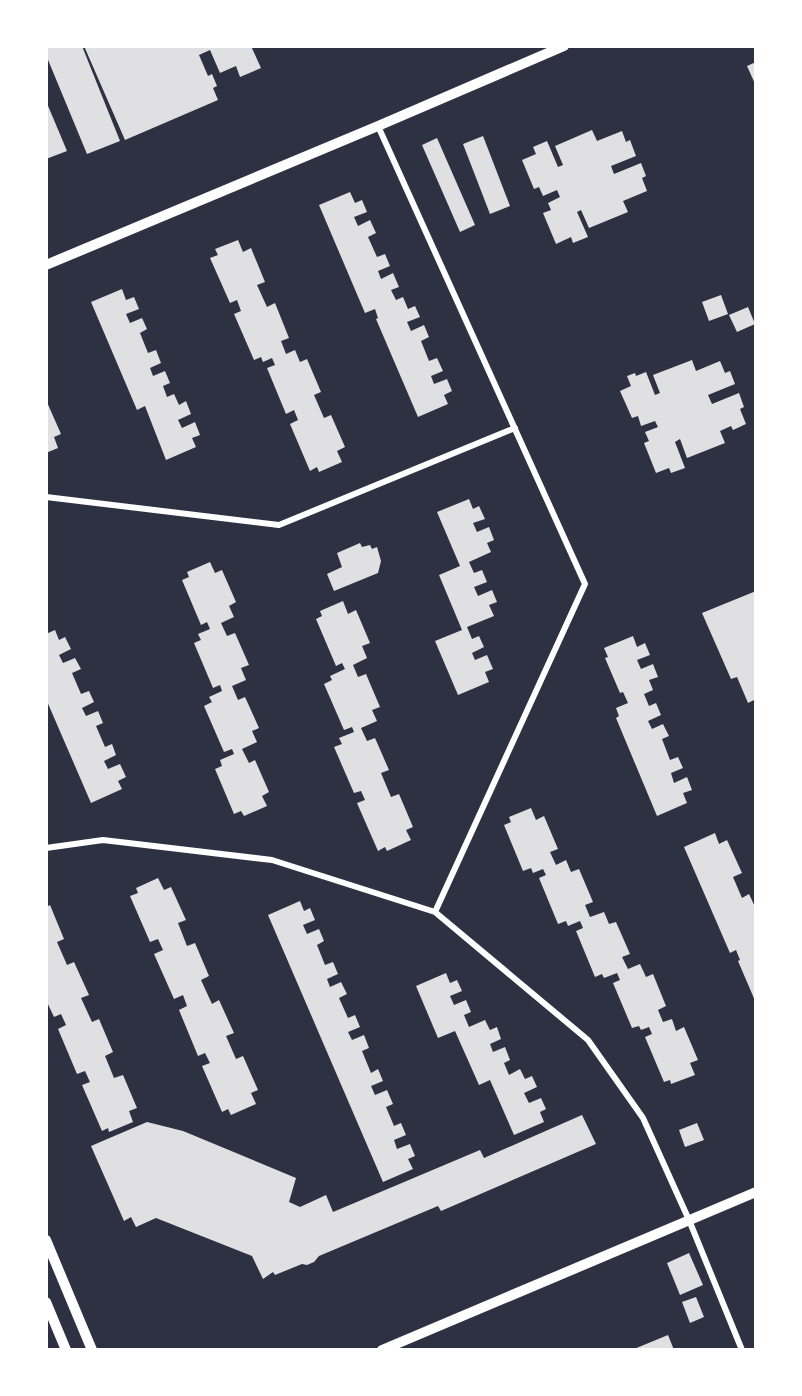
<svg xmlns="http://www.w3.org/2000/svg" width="802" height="1396" font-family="Poppins,sans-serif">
  <rect width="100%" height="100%" fill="#2d3142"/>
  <path fill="#e0e0e3" d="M46,46H82L120,141L87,154L46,55Z
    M84,46H251L261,68L240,77L236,66L220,73L210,50L199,55L208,76L212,74L217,86L213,88L218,100L125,140Z
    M756,62V86L747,66Z
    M46,101L67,151L46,159Z
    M592,130L597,141L622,131L626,142L630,140L636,156L611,166L614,174L641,163L646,176L642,178L647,191L623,201L628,212L589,228L581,210L577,212L588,237L573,243L571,237L556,244L543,213L551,210L548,203L560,197L557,190L543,196L539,187L534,189L522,160L536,154L533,147L547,141L558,167L563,165L555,146Z
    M483,136L510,206L490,214L463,144Z
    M437,138L475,225L460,232L422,145Z
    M350,192L355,203L362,200L367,212L354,217L358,226L370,220L376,233L368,237L377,257L385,254L390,266L378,271L381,279L393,273L399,287L391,290L396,300L403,297L408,309L415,306L420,317L407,322L411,331L424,325L429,337L421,341L429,361L437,358L443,371L431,376L434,384L447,379L452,391L444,395L448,404L418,417L376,319L378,318L375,309L365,313L319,205Z
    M238,240L243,252L251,248L265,282L257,285L267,307L275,303L289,338L281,341L286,354L295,350L300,362L307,359L321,392L314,395L324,418L331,415L345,447L337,451L342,462L319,472L317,467L310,471L290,424L298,420L294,410L286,414L267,368L275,365L272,358L263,362L261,357L254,360L234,314L241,311L237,300L230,303L210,258L218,255L215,249Z
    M122,289L126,300L134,297L139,309L126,314L130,323L142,318L147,329L140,333L148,353L156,350L161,363L150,368L153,376L165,371L170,383L163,386L167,397L174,394L179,405L186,401L191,414L178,420L182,428L195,422L200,435L192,438L196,447L166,460L145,406L137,410L91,302Z
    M721,295L728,314L709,321L702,302Z
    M748,307L755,324L737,332L729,315Z
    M692,360L696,371L720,361L725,373L730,371L735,384L708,395L712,404L739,393L744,407L740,409L746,424L733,430L731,426L720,431L725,443L687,458L680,439L675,442L685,468L671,473L669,468L656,473L644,443L649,441L645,432L658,427L655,421L641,426L638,416L632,418L620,391L631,386L627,376L635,373L636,376L646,372L655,395L660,393L653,375Z
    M46,400L61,434L54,437L58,448L46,453Z
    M469,499L473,509L479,506L485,519L473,523L477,532L489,527L494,540L487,543L491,552L469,562L474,573L482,570L487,582L474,587L478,596L492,590L497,602L489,605L494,616L467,627L472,639L479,636L484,647L472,653L475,660L487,655L493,669L485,672L489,682L458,695L435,641L462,630L439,575L460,566L437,512Z
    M360,543L362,547L370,545L372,549L377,547L381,561L378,573L334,591L327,574L342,567L337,553Z
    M210,562L215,573L222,570L236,602L229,606L234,617L221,623L227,636L235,633L249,665L241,668L246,680L232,686L238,700L245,697L259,728L252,731L257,742L242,749L249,763L255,760L269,792L262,796L267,806L244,816L241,811L234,814L215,769L222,766L220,760L234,754L232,749L224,752L204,706L212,702L209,697L222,691L220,685L213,688L194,643L201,640L198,634L210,629L207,622L201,625L182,580L189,577L187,572Z
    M756,591V699L748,703L737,677L731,679L702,613Z
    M343,601L348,614L356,610L370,643L362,646L367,658L353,665L358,677L366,674L380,707L372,710L377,721L361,728L367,741L375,738L389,770L381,773L391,797L399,794L413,827L406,830L411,840L387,851L385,847L378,851L357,803L365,800L361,791L354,793L334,747L342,744L339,738L354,732L352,727L344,730L324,684L332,680L330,676L345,669L342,663L336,666L316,619L322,616L320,611Z
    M55,630L59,640L65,637L71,649L59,655L63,663L75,658L81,669L72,673L81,694L89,691L94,702L82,708L86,716L98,711L103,723L96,726L105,747L112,744L116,755L104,761L108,769L120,764L126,777L118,781L122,789L91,803L46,699V634Z
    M633,636L637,647L645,643L650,655L637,660L641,669L653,664L658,677L649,680L653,690L644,694L649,706L656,703L661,715L648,721L652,729L663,724L669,736L662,739L670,760L678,757L683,768L671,773L674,783L687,777L692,790L683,793L687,803L657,816L616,718L619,716L616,708L628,703L623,692L620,693L605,658L608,657L604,648Z
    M531,808L536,820L544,816L558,849L550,852L556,865L566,860L571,872L579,869L593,902L585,905L590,917L604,912L609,924L616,922L630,954L622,957L628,969L640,964L646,977L653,974L666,1006L658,1010L663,1022L672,1019L676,1031L684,1027L698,1060L690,1063L695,1075L671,1084L670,1080L664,1082L645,1037L652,1034L649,1027L641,1030L639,1026L632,1028L613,983L620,980L617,973L604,978L602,974L595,977L576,931L583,928L580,921L568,926L566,921L558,924L539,878L546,875L543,869L533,873L531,868L523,871L504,825L511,822L509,817Z
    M715,833L719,844L727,840L742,873L733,877L742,898L749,894L756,909V1003L738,961L740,960L736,950L730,953L684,847Z
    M158,878L164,890L171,887L186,920L178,923L187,946L195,943L209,976L201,980L212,1004L219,1000L234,1033L226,1036L236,1059L243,1056L258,1090L251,1093L256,1104L231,1115L228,1109L222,1112L202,1066L210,1063L205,1053L198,1056L179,1010L187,1006L183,995L174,999L154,954L163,950L158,939L150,942L130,896L138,893L136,888Z
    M300,901L304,911L310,908L315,920L303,925L307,934L319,929L324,941L317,945L325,965L333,962L338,974L327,979L330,987L341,982L347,994L339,998L348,1018L355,1015L360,1027L348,1032L352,1040L364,1035L369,1048L362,1051L371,1073L378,1069L383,1081L371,1086L375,1095L387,1090L393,1104L386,1107L394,1126L401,1123L406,1135L394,1140L397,1149L410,1144L415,1156L408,1159L413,1169L383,1182L268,915Z
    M50,905L64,939L57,942L67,965L74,962L89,995L81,998L92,1022L99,1019L113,1052L105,1056L114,1078L123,1075L137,1108L129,1111L133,1122L109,1132L108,1128L102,1131L82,1085L90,1082L85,1071L77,1074L58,1029L66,1025L61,1014L54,1017L46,1000V907Z
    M446,973L450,983L457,980L462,991L450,996L454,1005L466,1000L471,1012L464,1015L469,1027L485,1020L490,1030L497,1027L501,1039L490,1044L493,1052L505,1047L510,1060L504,1063L509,1075L520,1069L525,1079L532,1076L537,1087L524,1093L529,1103L541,1098L546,1109L540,1112L544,1122L514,1135L490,1080L479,1085L455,1031L438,1038L416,986Z
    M582,1115L596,1144L441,1211L438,1206L319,1256L314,1262L307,1265L302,1264L275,1275L273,1272L263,1279L252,1256L156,1218L136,1227L131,1217L124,1221L91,1146L147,1122L183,1131L296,1178L289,1202L300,1207L326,1195L333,1212L480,1150L484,1158Z
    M697,1123L704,1140L685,1147L679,1130Z
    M689,1253L703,1285L680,1295L667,1263Z
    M696,1297L704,1317L690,1323L682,1302Z
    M668,1335L674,1350H634V1349Z"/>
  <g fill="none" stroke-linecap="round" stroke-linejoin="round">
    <path stroke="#fff" stroke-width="6" d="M378,126L585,584L435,912
      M46,497L279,525L515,428
      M46,848L103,840L272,860L435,912L588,1040L643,1118L689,1220L742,1350"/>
    <path stroke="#fff" stroke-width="10" d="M46,265L378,126L564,46
      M46,1240L92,1350
      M46,1302L66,1350
      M382,1350L756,1192"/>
  </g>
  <rect width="802" height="1396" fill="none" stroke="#ffffff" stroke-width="96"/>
</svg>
